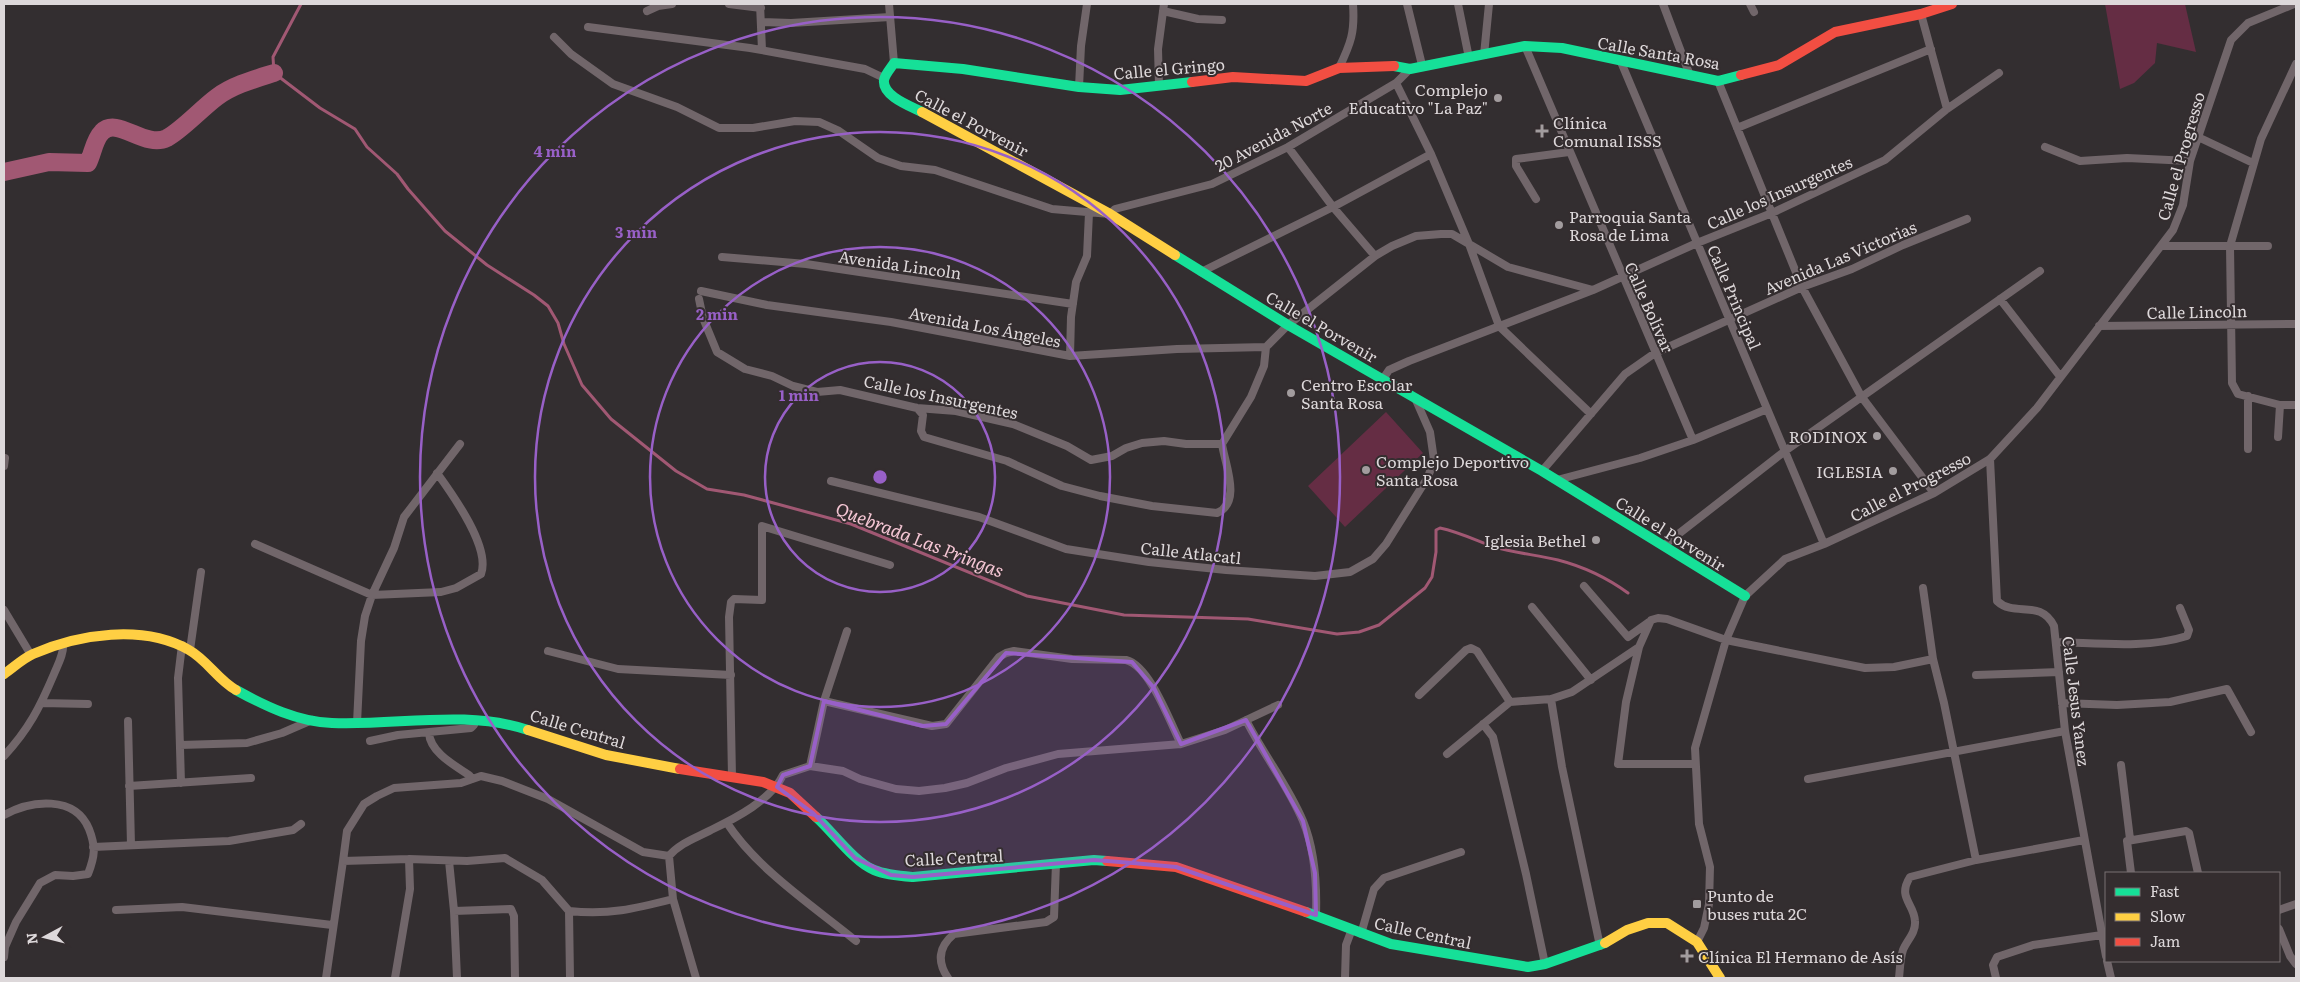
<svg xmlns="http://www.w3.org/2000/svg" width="2300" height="982" font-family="Literata,serif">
  <rect width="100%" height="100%" fill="#332e30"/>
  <path fill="#652d44" d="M2105,4H2185L2196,52L2157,43L2155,63L2134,83L2120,89Z
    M1386,412L1423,453L1345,527L1308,486Z"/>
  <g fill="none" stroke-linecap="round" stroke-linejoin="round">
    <path stroke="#a15873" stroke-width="3" d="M301,4L273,57L274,73L320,108L355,129L367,147L397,174L408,189L445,231L487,265L534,295L548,306L558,323L564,344L582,385L611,419L676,471L707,489L744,495L851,524L1027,596L1124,615L1248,619L1337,634L1359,632L1379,625L1425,588L1432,577L1436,552V530L1440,528C1459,532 1475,540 1494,547C1515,553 1537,555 1558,560C1585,567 1606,577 1628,593"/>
    <path stroke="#a15873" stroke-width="18" d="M4,172L49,162L88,163C93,153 94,140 102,132C117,116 145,149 167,138C182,130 202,108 217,97C233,85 255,79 274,73"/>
    <path stroke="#71666a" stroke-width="8" d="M729,4L761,8
      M760,4L762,50
      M889,4L894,63
      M1407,4L1422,65
      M1458,4L1469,58
      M1663,4L1689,73
      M1750,4L1754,12
      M647,11L658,6L672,4
      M1163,11L1198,19L1222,20
      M1921,14L1947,109
      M762,22L791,23L890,17
      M588,27L750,48L865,69L884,78
      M554,37L571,54L613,84L677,107L719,128H753L795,121L819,122L839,131L878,158L901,166L935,170L1052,209L1110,214L1115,209L1212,184L1288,147L1396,83L1410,69
      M1525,46L1693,440
      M1484,55L1489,4
      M1621,62L1824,544
      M2296,64L2261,139L2230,246L2232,383L2238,394L2280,405H2296
      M1339,68C1351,43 1355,32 1353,4
      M1718,81L1802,287L1861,396L1934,493
      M1396,83L1431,154L1469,244L1508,267L1593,290L1697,243L1772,213L1885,160L1947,109L1999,73
      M1159,86L1158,49L1164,4
      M1079,87L1081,46L1087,4
      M1737,128L1931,49
      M2198,137L2253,163
      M1288,147L1333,207L1375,256
      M2045,147L2080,161L2127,158L2190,161
      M1536,199L1516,166V159L1569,152
      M2161,246H2268
      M722,257L806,264L1073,304
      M1201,272L1333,207L1431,154
      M701,291L767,305L891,322L1070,356L1177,349L1266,347
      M699,299L703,318L717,352L745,369L772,376L793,386L817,392L840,390L917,408L956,411L1013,424L1067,446L1091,460L1112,456L1126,448L1142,443L1164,441L1186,444H1222L1251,397L1264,366L1266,347L1288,325L1375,256L1392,246L1416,236L1441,234H1452L1469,244L1499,326L1591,414
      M2000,299L2059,375
      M2099,326L2296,324
      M1070,356L1071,317L1076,282L1087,256L1089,213
      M1383,379L1389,370L1409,361L1593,290
      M2248,396V449
      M917,408L923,415L921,431L924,437L1007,461L1062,486L1100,496L1152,506L1217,513C1242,502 1225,465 1222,444
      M2278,437L2280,405
      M1990,459L1997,601C2015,618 2040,598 2054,626L2065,731L2106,956
      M4,466L5,458
      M1542,471L1625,374L1655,353L1802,287L1852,269L1903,245L1967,219
      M1557,480L1640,458L1693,440L1767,409
      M831,481L979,517L1066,549L1149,562L1226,570L1315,576L1350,572L1373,559L1386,544L1428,477L1434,460L1430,432L1415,398
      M255,544L372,595L441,592L456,588L481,574C491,548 453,495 437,473
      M1663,546L1785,451L2040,271
      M1584,586L1628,637L1649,622
      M1923,588L1933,659L1944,703L1976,860
      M1532,607L1591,680
      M4,610L31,655
      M2056,642C2099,643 2146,649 2187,636L2189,630L2180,608
      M1639,647L1626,702L1618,764H1695
      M190,650L201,572
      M548,651L618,669L731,675
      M1976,675L2059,672
      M1419,695L1466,650L1471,648L1477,651L1510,702
      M1551,699L1562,767L1600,946
      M824,701L932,726L946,724L999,657L1006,653L1014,651L1072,659L1126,660C1150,666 1170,722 1181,744
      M42,703L88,704
      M2062,703L2117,705L2170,702L2227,689L2251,732
      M1246,720C1263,754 1288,785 1303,821C1315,850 1317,884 1316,915
      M128,721L131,845
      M357,723L361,641L365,616L372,595L394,548L404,517L460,444
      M1483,724L1493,737L1526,874L1545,964
      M429,733C430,752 454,765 469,775L472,779
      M370,741L398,735L471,728L474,725L475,720
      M180,745L247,743L282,733L312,720
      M1447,754L1510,702L1551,699L1572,692L1639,647L1651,620L1658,618L1667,619L1726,640L1865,668L1894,667L1933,659
      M4,756C29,729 40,707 54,674C58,664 64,654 63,644
      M2121,765L2130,839
      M810,766L824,701L847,631
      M732,777L729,617L731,602L734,599L762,600V526L890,565
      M1808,779L2065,731
      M181,783L178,678L182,645
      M129,786L251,778
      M4,815C31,800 75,795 89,829C96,847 95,856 88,874L73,876L55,875L40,883L16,922L5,947L4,957
      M727,823C757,869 813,906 856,941
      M93,847L229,841L293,830L301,824
      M343,861L347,831L364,804L377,796L394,788L461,783L481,776L502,781L548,799L643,852L669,856
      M449,861L454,911L457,978
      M2131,873L2127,841L2186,831L2189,833L2198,873
      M116,910L182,907L332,925
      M2279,910L2296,904
      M454,911L511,909L514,916L515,978
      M569,911L570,978
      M2279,929L2290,956L2296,964
      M1361,934L1374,889L1384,878L1461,852
      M1697,942L1704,928L1709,904L1710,867L1699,824L1695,748L1726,640L1745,596L1785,559L1824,544L1934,493L1990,459L2037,408L2173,230L2183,205L2190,161L2231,40L2248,23L2294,4
      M2107,961L2111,978
      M326,978L343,861L409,859L467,861L505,858L542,880L569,911C609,915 634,909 673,899
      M395,978L410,889L409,859
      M696,978L673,899L669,856C680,843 696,838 711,830C736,818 771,800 783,775L810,766L843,771L860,779L896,789L919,791L945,788L967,783L1006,768L1058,754L1181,744L1225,730L1278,705
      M948,978C937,962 938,947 954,934L1046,922L1054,917L1056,863
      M1345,978L1346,945L1352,929
      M1899,978C1900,969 1900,959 1903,950C1907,940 1916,933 1915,921C1914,903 1897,898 1910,877L1976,860L2084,840
      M1996,978L1993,965L1997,957L2033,945L2102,935"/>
    <path stroke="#16e098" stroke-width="10" d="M1394,66L1410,69L1525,46L1562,48L1718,81L1741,75
      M922,112C910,106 882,96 884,80C885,74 891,68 894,63L963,69L1079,87L1120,90L1192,82
      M1175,255L1288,325L1542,471L1745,596
      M236,690C265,706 298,722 332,723C397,726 464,709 528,730
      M816,817C833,832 854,862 874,870C886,875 900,876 913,877L1094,860L1107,861
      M1306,912L1391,944L1528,967L1545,964L1605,943"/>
    <path stroke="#ffcf43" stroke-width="10" d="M922,112L1110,214L1175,255
      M4,674C13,668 22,659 33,654C79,634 143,624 189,650C207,660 218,680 236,690
      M528,730L606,755L680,769
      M1605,943L1627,930L1648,923H1667L1697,942L1720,978"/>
    <path stroke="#f24e42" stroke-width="10" d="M1741,75L1779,65L1835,32L1921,14L1952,4
      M1192,82L1233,77L1306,81L1339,68L1394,66
      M680,769L763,782L790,793L816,817
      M1107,861L1176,867L1306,912"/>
  </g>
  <path fill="#9860c7" fill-opacity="0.2" stroke="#9860c7" stroke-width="4" stroke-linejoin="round" d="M1006,653L1132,662L1154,688L1181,744L1246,720L1303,821L1315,873L1316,915L1176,867L1133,863L1094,860L913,877L891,875L855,858L813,813L777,787L783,775L810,766L824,701L923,726L946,724Z"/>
  <g fill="none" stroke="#9860c7" stroke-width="2.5">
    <circle cx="880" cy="477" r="115"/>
    <circle cx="880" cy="477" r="230"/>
    <circle cx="880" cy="477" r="345"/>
    <circle cx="880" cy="477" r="460"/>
  </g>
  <g fill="#a29c9e" stroke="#342d2f" stroke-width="2">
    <circle cx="1498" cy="98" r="5"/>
    <path d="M1539.5 123.5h5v5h5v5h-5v5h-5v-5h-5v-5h5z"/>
    <circle cx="1559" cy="225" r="5"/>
    <circle cx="1291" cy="393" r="5"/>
    <circle cx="1877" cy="436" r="5"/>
    <circle cx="1366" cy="470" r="5"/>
    <circle cx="1893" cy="471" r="5"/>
    <circle cx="1596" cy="540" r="5"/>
    <rect x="1692" y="899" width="10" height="10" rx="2.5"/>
    <path d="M1684.5 948.5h5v5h5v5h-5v5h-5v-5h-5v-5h5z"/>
  </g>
  <g text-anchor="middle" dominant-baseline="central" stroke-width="4" stroke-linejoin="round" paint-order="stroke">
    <g font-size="16" fill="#ddd8da" stroke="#342d2f">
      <text transform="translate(1659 52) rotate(10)">Calle Santa Rosa</text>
      <text transform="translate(1169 68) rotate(-5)">Calle el Gringo</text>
      <text transform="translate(972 122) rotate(28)">Calle el Porvenir</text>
      <text transform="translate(1273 136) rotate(-28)">20 Avenida Norte</text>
      <text transform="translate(2180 156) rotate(-74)">Calle el Progresso</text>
      <text transform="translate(1779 192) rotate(-24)">Calle los Insurgentes</text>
      <text transform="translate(1840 257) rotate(-23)">Avenida Las Victorias</text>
      <text transform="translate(900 264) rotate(8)">Avenida Lincoln</text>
      <text transform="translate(1735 297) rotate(67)">Calle Principal</text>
      <text transform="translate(1650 307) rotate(66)">Calle Bolívar</text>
      <text transform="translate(2197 311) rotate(-1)">Calle Lincoln</text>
      <text transform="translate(985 326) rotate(11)">Avenida Los Ángeles</text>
      <text transform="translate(1322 326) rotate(30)">Calle el Porvenir</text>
      <text transform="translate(941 396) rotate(12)">Calle los Insurgentes</text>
      <text transform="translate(1910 486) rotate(-27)">Calle el Progresso</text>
      <text transform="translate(1671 533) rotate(32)">Calle el Porvenir</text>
      <text transform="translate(1191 552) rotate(6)">Calle Atlacatl</text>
      <text transform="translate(2077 701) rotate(83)">Calle Jesus Yanez</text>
      <text transform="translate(578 728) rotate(17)">Calle Central</text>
      <text transform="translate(954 857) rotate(-3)">Calle Central</text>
      <text transform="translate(1423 932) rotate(12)">Calle Central</text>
    </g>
    <g font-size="16" fill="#ddd8da" stroke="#342d2f" text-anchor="start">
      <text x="1488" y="89" text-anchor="end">Complejo<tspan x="1488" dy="18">Educativo "La Paz"</tspan></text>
      <text x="1553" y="122">Clínica<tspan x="1553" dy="18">Comunal ISSS</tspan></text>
      <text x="1569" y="216">Parroquia Santa<tspan x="1569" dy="18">Rosa de Lima</tspan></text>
      <text x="1301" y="384">Centro Escolar<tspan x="1301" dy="18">Santa Rosa</tspan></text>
      <text x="1867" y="436" text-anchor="end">RODINOX</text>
      <text x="1376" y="461">Complejo Deportivo<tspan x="1376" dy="18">Santa Rosa</tspan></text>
      <text x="1883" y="471" text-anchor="end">IGLESIA</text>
      <text x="1586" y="540" text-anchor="end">Iglesia Bethel</text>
      <text x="1707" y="895">Punto de<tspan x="1707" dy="18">buses ruta 2C</tspan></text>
      <text x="1698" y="956">Clínica El Hermano de Asís</text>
    </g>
    <g font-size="18" font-style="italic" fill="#f4c6d4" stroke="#342d2f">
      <text transform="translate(920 539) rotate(21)">Quebrada Las Pringas</text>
    </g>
  </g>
  <circle cx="880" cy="477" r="8" fill="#9860c7" stroke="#342d2f" stroke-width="2.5"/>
  <g font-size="15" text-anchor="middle" font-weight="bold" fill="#9860c7" stroke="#342d2f" stroke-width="4" stroke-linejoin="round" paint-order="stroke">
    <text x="555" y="157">4 min</text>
    <text x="636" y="238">3 min</text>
    <text x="717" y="320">2 min</text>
    <text x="799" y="401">1 min</text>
  </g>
  <rect width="2300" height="982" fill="none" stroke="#ddd8da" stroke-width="10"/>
  <rect x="2105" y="872" width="175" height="90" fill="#342d2f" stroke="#787173"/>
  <rect x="2115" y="888" width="25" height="8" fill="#16e098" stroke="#787173"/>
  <text x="2150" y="897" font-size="15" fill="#ddd8da">Fast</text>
  <rect x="2115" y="913" width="25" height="8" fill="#ffcf43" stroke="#787173"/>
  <text x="2150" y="922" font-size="15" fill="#ddd8da">Slow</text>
  <rect x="2115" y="938" width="25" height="8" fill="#f24e42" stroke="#787173"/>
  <text x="2150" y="947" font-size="15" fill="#ddd8da">Jam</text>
  <g transform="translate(45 937) rotate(263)" stroke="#342d2f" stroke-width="4" paint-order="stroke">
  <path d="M0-4L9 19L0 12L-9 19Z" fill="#ddd8da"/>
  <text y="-8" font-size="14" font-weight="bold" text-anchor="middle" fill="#ddd8da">N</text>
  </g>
</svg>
